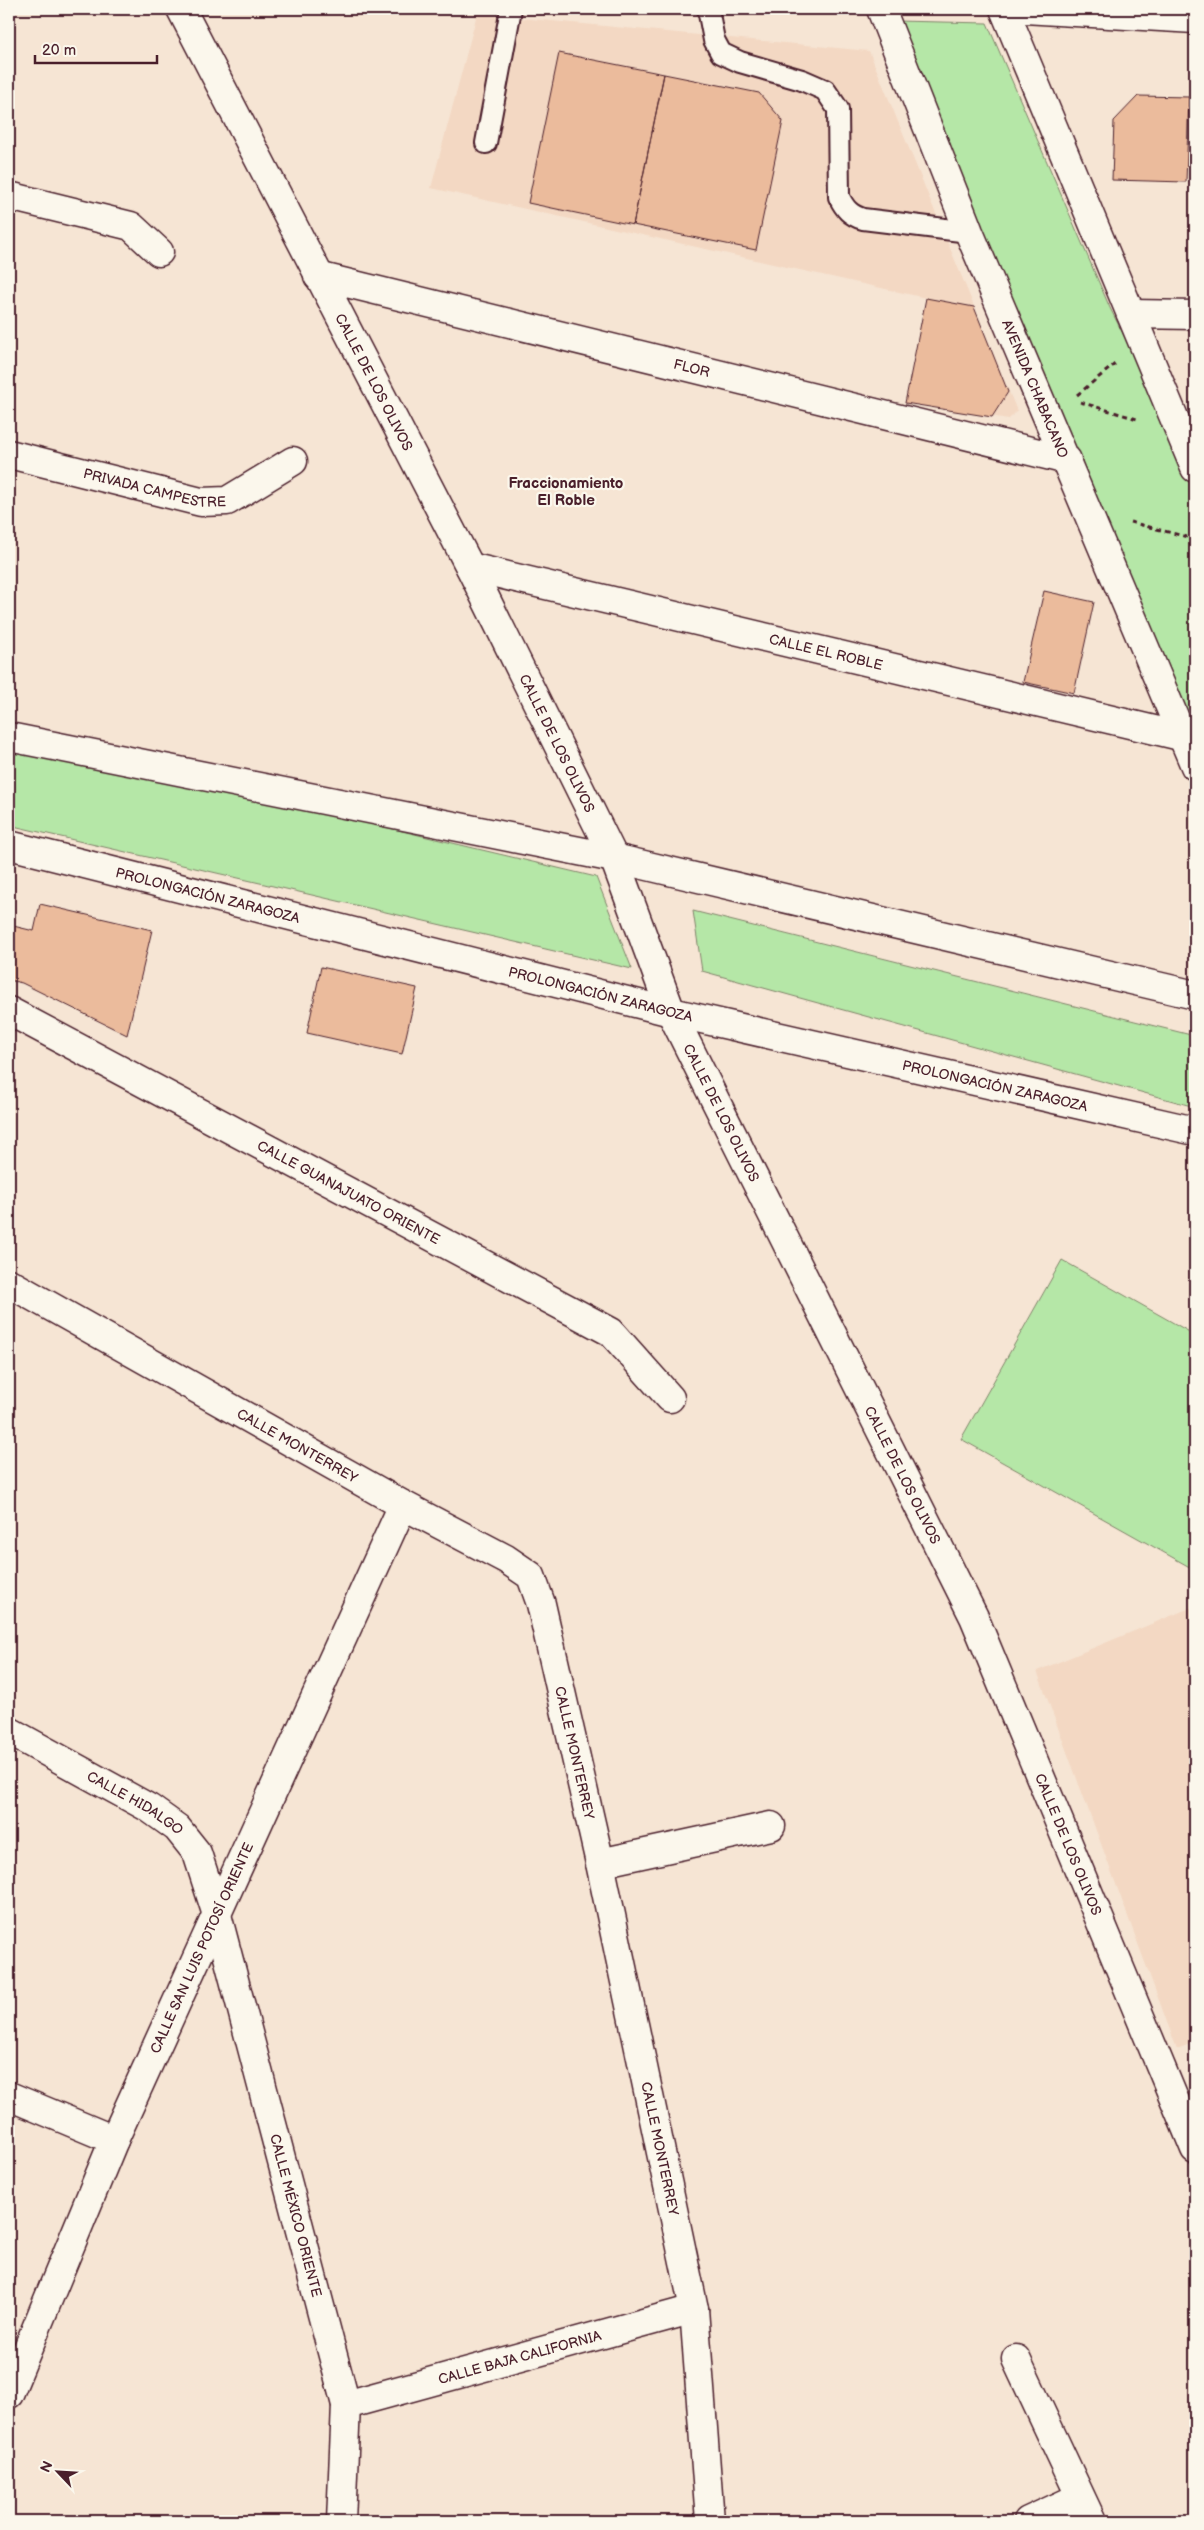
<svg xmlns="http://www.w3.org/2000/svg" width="1204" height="2530" font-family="'Balsamiq Sans',sans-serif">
  <rect width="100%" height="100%" fill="#f6e5d4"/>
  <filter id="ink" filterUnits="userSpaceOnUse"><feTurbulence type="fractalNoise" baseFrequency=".02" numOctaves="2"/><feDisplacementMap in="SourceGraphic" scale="10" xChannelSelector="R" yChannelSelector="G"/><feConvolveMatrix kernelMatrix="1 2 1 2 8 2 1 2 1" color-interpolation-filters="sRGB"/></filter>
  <g filter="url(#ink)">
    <path fill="#f3d8c3" d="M477,14L869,51L1017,411L1009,419L905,403L926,298L431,188Z
      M1195,1606V2042L1177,2049L1037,1671Z"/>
    <path fill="#b5e7a7" stroke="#808369" d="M896,21L987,23L1110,308L1168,423L1195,494V740Z
      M9,738L596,877L632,969L9,825Z
      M693,911L1195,1036V1107L702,971Z
      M1062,1260L1195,1335V1570L961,1439Z"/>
    <path fill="#ebbb9c" stroke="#4a1f2b" d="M559,53L664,74L633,225L528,203Z
      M664,74L759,93L783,121L756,250L633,225Z
      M1138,96L1189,97L1186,182L1112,180L1114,121Z
      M926,298L974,307L1008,392L992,417L905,403Z
      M1044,591L1094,602L1074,693L1023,682Z
      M40,904L152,930L127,1035L22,983L9,980V925L34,931Z
      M321,967L417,988L402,1054L307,1033Z"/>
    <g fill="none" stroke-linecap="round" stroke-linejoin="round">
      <g stroke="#4a1f2b" stroke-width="24">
        <path id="service" d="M708,9L714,40L721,53L740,62L802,80L825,90L838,109L839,197C845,209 850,215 863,219L969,232
          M486,143L511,9"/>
      </g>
      <g stroke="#4a1f2b" stroke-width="31">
        <g id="minor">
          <path id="s1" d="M181,9L470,567L614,858L671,1012L974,1617L1195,2149"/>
          <path d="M9,196L131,226L159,252"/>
          <path id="s2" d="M318,276L1067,460"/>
          <path d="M1131,314L1195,315"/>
          <path id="s3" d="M9,454L201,502L227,501L293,461"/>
          <path id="s4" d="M470,567L1184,737"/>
          <path id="s5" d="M9,1011L611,1332L670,1398"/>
          <path id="s6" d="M9,1283L403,1505L506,1559L531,1576L541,1604L600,1863L694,2309L710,2521"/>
          <path id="s7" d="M9,1731L149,1808L177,1828L197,1853L217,1915L346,2405L341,2521"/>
          <path d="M600,1863L771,1826"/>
          <path d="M9,2096L114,2140"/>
          <path d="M1016,2359L1092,2521"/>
          <path id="s8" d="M9,2394L114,2140L403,1505"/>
          <path id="s9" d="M346,2405L694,2309"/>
          <path d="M1028,2521L1080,2497"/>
        </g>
      </g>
      <g stroke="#4a1f2b" stroke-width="31">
        <g id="tertiary">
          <path d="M9,737L614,858L1195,995"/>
          <path id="s10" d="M9,845L671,1012L1195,1131"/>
        </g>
      </g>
      <g stroke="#4a1f2b" stroke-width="31">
        <g id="secondary">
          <path id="s11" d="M881,9L969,232L1195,766"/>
          <path d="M1004,9L1195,468"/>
          <path d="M1024,9L1195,19"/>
        </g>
      </g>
      <path stroke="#4a1f2b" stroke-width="3" stroke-dasharray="5 4" stroke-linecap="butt" d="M1077,395L1115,364
        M1080,402L1137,419
        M1130,522L1195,539"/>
      <use href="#service" stroke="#fbf7ec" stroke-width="20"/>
      <use href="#minor" stroke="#fbf7ec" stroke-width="28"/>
      <use href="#tertiary" stroke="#fbf7ec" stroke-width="28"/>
      <use href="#secondary" stroke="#fbf7ec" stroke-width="28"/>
    </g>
  </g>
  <g text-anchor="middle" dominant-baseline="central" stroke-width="4.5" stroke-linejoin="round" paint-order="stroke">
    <g font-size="14" fill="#4a1f2b" stroke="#fbf7ec">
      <text stroke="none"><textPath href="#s2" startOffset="385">FLOR</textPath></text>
      <text stroke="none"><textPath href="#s1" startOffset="420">CALLE DE LOS OLIVOS</textPath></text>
      <text stroke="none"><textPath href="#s11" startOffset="410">AVENIDA CHABACANO</textPath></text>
      <text stroke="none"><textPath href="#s3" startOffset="150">PRIVADA CAMPESTRE</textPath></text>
      <text stroke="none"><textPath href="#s4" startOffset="366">CALLE EL ROBLE</textPath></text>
      <text stroke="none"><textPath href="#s1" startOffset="825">CALLE DE LOS OLIVOS</textPath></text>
      <text stroke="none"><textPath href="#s10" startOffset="205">PROLONGACIÓN ZARAGOZA</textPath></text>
      <text stroke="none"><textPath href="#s10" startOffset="610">PROLONGACIÓN ZARAGOZA</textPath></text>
      <text stroke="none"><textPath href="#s10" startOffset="1015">PROLONGACIÓN ZARAGOZA</textPath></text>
      <text stroke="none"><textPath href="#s1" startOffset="1230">CALLE DE LOS OLIVOS</textPath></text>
      <text stroke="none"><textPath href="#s5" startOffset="385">CALLE GUANAJUATO ORIENTE</textPath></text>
      <text stroke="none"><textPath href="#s6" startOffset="331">CALLE MONTERREY</textPath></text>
      <text stroke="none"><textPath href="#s1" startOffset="1635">CALLE DE LOS OLIVOS</textPath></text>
      <text stroke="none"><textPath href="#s6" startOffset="781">CALLE MONTERREY</textPath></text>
      <text stroke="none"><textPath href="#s7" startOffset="145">CALLE HIDALGO</textPath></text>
      <text stroke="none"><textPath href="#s1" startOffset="2040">CALLE DE LOS OLIVOS</textPath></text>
      <text stroke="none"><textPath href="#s8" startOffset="486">CALLE SAN LUIS POTOSÍ ORIENTE</textPath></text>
      <text stroke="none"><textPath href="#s6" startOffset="1186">CALLE MONTERREY</textPath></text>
      <text stroke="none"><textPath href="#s7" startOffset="602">CALLE MÉXICO ORIENTE</textPath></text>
      <text stroke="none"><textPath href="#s9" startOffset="180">CALLE BAJA CALIFORNIA</textPath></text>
    </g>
    <g font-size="15" font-weight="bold" fill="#4a1f2b" stroke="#fbf7ec">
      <text x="566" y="483">Fraccionamiento<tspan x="566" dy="17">El Roble</tspan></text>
    </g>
  </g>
  <rect width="1204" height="2530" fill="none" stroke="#fbf7ec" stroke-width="30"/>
  <rect x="15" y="15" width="1174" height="2500" fill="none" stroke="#4a1f2b" stroke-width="2" filter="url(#ink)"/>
  <g transform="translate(58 2472) rotate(295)" stroke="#fbf7ec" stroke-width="4" paint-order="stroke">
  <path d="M0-4L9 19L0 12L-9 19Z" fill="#4a1f2b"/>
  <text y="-8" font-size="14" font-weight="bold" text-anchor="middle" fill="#4a1f2b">N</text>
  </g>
  <path d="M35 55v8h122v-8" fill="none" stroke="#4a1f2b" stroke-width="2.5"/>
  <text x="42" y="55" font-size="15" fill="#4a1f2b" stroke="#fbf7ec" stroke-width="4" paint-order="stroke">20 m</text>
</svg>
